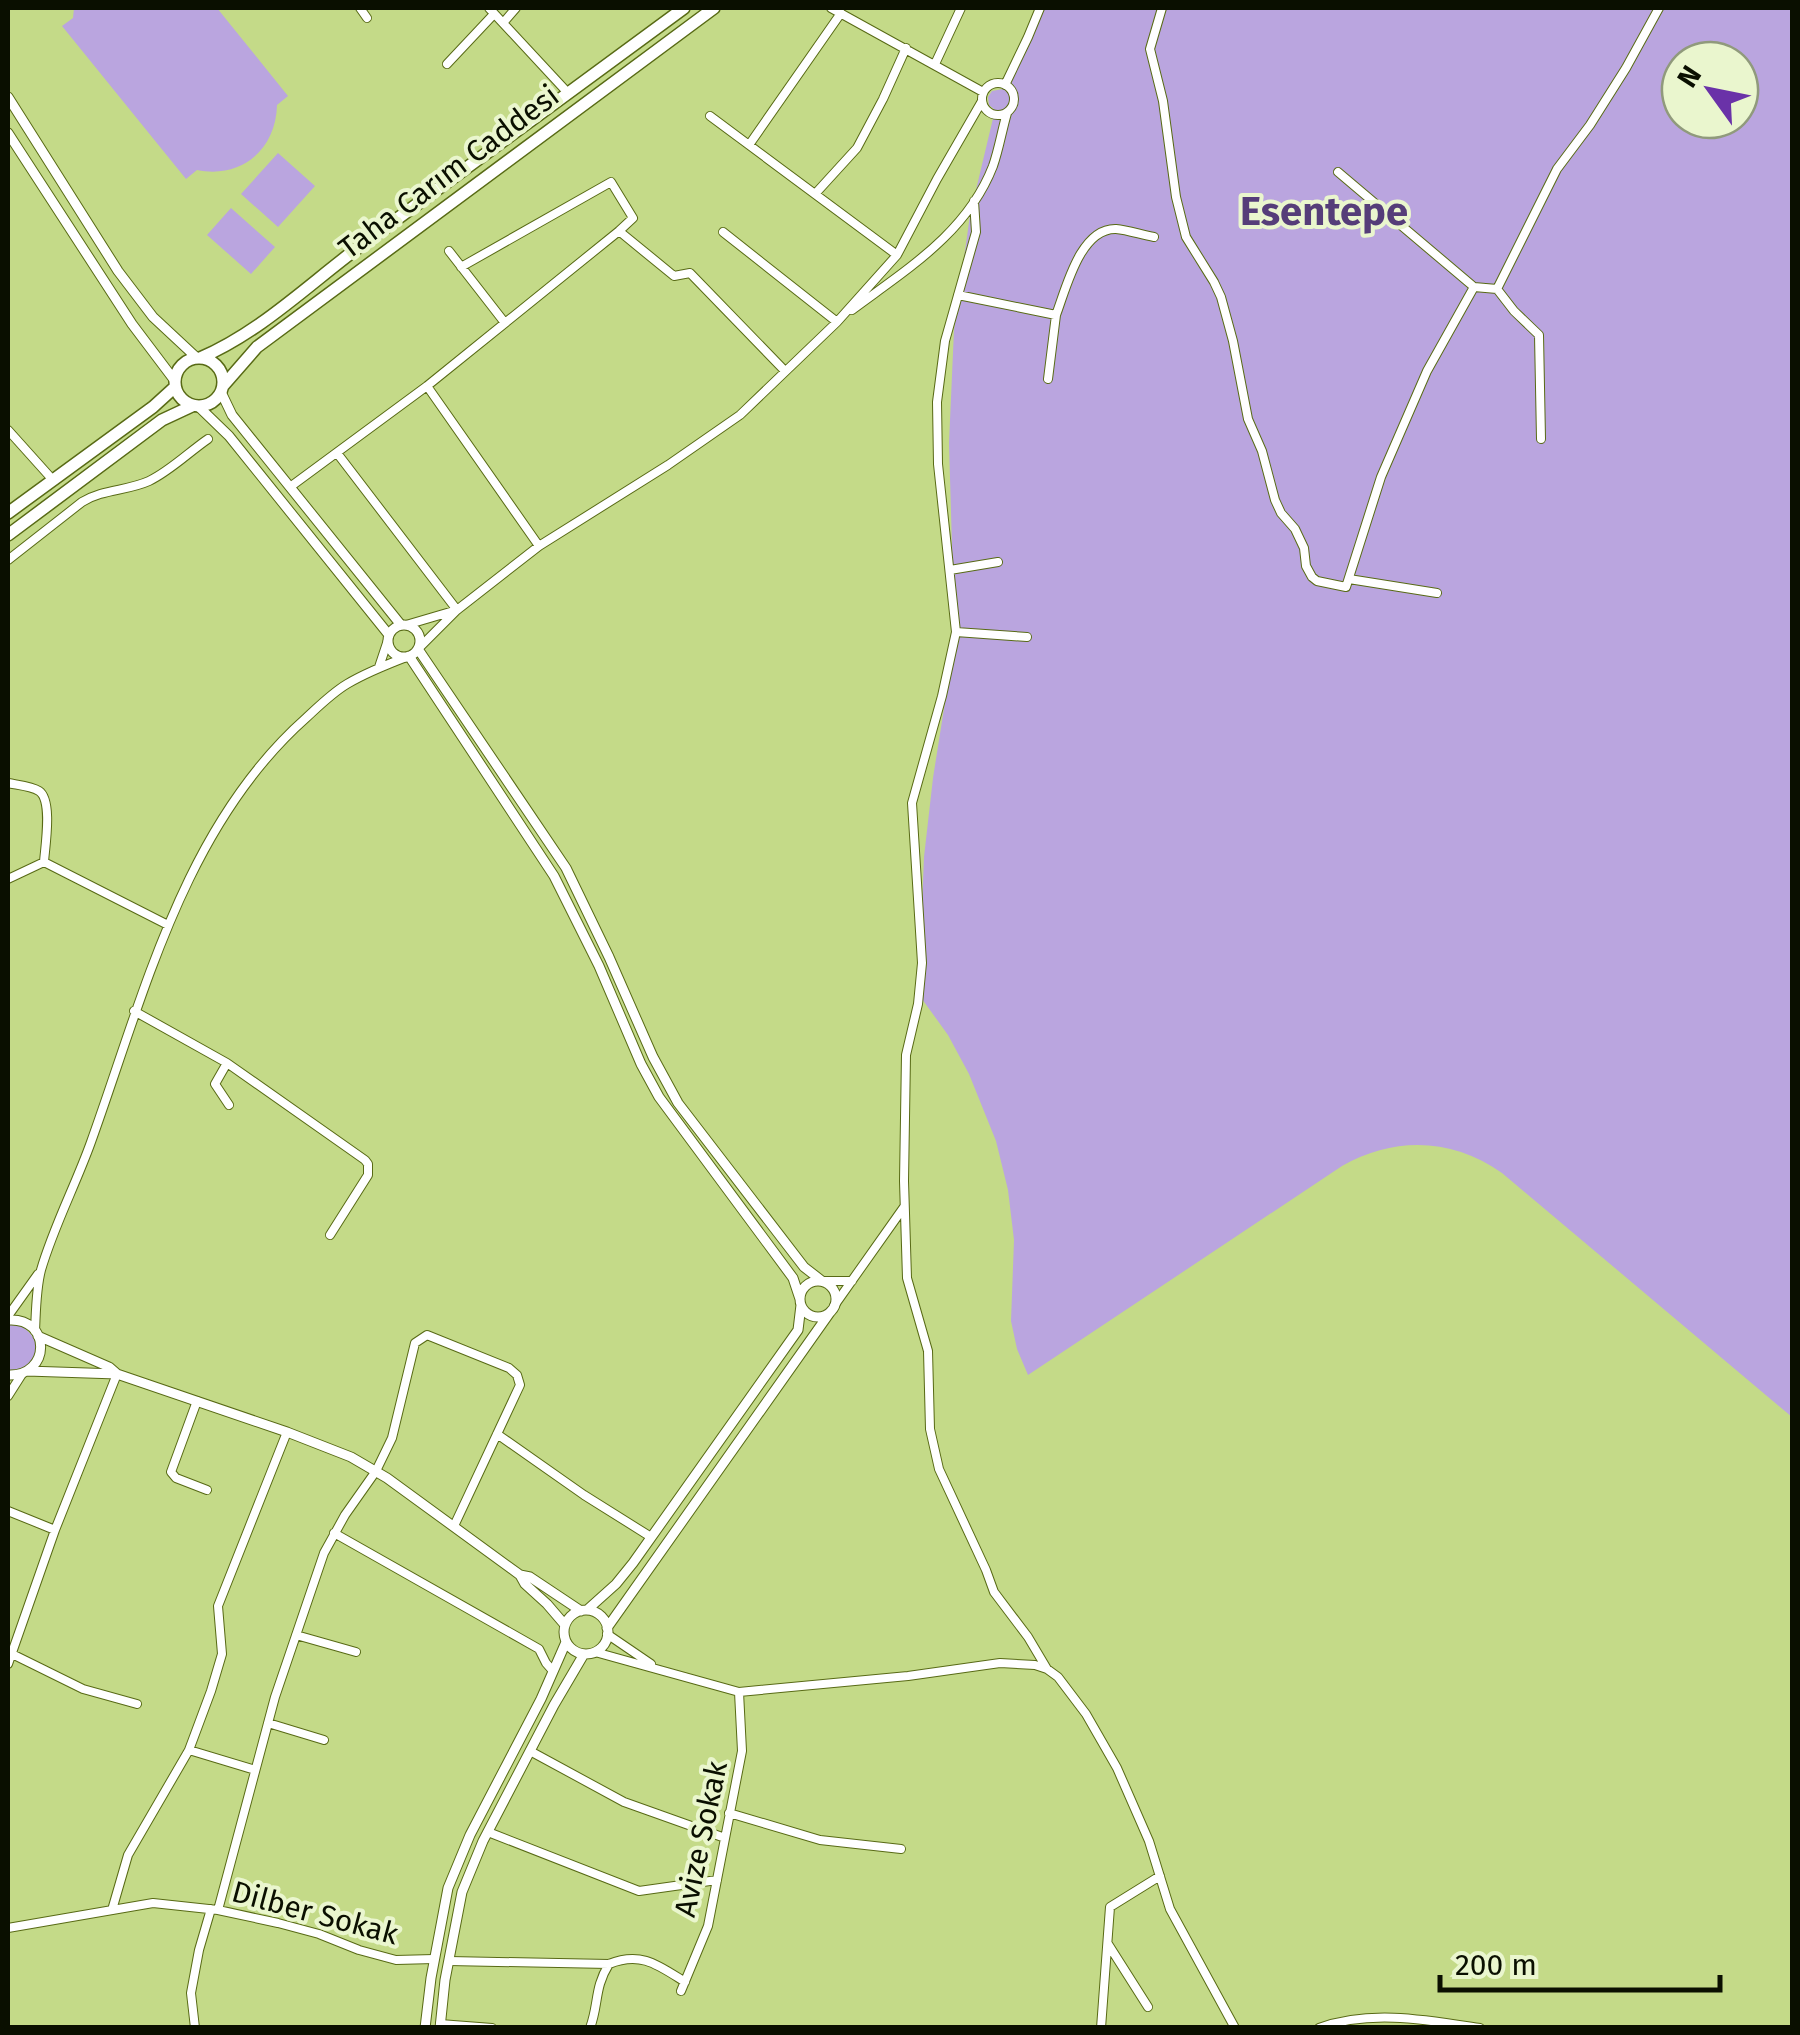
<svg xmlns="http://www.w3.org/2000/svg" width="1800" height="2035" font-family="'Fira Sans',sans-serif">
  <rect width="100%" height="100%" fill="#c4da88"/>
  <path fill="#baa5df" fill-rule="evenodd" d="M74,8H217L288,96L277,105C276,150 241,179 197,170L186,179L62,26L73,18Z
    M1039,8H1792V1417L1502,1173C1453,1138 1395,1136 1342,1166L1028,1375L1017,1349L1011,1321L1014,1240L1008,1190L996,1141L969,1074L948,1035L922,999L921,931L924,857L933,778L949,677L954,615L949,443L954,330L970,215L995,110L989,105L988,97L992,91L1003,89ZM1680,60H1740V120H1680Z
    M278,153L315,186L278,227L241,194Z
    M231,208L275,247L251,274L207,235Z
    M15,1324C47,1334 41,1372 8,1370V1325Z"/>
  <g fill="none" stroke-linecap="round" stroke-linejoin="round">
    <g stroke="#586a15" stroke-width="10">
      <path id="minor" d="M360,8L367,18
        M489,8L568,93
        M831,8L983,92
        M1162,8L1150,49L1163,101L1176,197L1186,237L1214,282L1221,297L1233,341L1248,419L1262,451L1275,500L1281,513L1295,529L1304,548L1306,566L1312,577L1317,581L1346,587L1381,477L1427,371L1474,287L1497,289L1557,169L1590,125L1626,68L1659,8
        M503,23L516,8
        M447,64L494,14
        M935,64L961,8
        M982 99a16 16 0 1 1 32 0a16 16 0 1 1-32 0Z
        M1005,85L1028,37L1040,8
        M710,116L897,255
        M749,145L841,13
        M1338,172L1474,287
        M815,194L857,148L883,99L906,48
        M974,201L976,232L945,341L937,402L938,464L956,632L942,696L912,803L922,963L918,1004L906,1055L904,1181L907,1278L928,1351L930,1429L939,1469L986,1570L994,1592L1028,1637L1047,1669
        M619,231L674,276L690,273L785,371
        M723,232L837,322
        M449,251L505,323
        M1497,289L1514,311L1539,335L1541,439
        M958,295L1056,315L1048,379
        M852,310C907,269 967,233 993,166C999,149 1002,130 1007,113
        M1056,315C1066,289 1080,228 1116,229C1128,230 1142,235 1154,237
        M427,386L539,546
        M8,430L52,479
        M337,453L457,610L406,625
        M290,487L427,386L619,231L633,218L611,182L461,267
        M8,560L82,502C103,489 127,491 149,481C170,471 189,452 208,439
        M950,570L998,562
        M1349,579L1437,593
        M956,632L1027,637
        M418,649L457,610L539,546L668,465L740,415L837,322L897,255L937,179L982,101
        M379,667L388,640
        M8,783C17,785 31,786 39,791C53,800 45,847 44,862
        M44,862L168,925
        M8,879L44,862
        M134,1011L227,1063L365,1160L368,1164V1175L330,1235
        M227,1063L215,1084L229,1105
        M822,1281H852
        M834,1306L904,1207
        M8,1316L38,1274
        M35,1331C36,1311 36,1289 41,1270C53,1228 76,1184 91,1142C144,995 184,826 306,718C319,706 332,693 347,684C367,672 388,664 409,656
        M8,1396L22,1374
        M197,1401L171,1472L176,1478L207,1490
        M497,1434L584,1495L651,1537
        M8,1511L55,1530
        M334,1533L539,1649L546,1663L553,1671
        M607,1634L651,1664
        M296,1635L356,1652
        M8,1652L83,1689L137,1704
        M595,1652L739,1692L908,1676L1000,1663L1035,1665L1047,1669L1058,1677L1086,1714L1117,1768L1149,1841L1170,1909L1235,2028
        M8,1664L55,1530L117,1374
        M268,1723L324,1740
        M189,1750L255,1770
        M530,1751L624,1802L725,1838
        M729,1813L820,1840L901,1849
        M488,1832L639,1891L717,1880
        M112,1910L128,1855L189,1750L211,1691L222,1654L218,1606L287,1432
        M218,1910L275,1697L324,1553L345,1515L376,1471L392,1438L415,1343L427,1335L509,1368L517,1375L520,1385L454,1526
        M8,1928L153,1903L218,1910L278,1923L319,1934L359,1950L396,1960L434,1959
        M1108,1944L1148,2007
        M449,1961L609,1964C641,1951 658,1965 685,1982
        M681,1991L708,1926L742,1751L739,1692
        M440,2024L492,2028
        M195,2028L191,1993L199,1950L211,1909
        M590,2028C599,2004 594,1988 609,1964
        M1101,2028L1110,1907L1160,1876
        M1319,2028C1370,2009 1428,2020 1480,2028"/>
    </g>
    <g stroke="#586a15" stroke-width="11">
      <path id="tertiary" d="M8,97L118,271L153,317L197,358
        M8,133L132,324L175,381
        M221,392L232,415L401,625
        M198,406L229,436L389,635
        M388 641a16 16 0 1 1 32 0a16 16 0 1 1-32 0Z
        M418,649L566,868L609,957L653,1057L678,1103L804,1267L822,1281
        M409,656L554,876L599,966L641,1064L659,1097L793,1278L800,1299
        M800 1299a18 18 0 1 1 36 0a18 18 0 1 1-36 0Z
        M8,1320C52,1317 51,1377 8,1375
        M38,1336L109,1367L117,1374L287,1432L351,1457L387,1478L520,1575L530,1577L581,1611
        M27,1371L117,1374
        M520,1575L525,1584L547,1604L565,1625
        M587,1610L616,1584L633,1563L798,1330L801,1305
        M564 1632a22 22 0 1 1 44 0a22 22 0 1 1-44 0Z
        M607,1628L831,1311
        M425,2028L431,1978L448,1888L470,1835L541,1699L566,1642
        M440,2028L445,1980L462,1892L483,1841L554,1705L584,1654"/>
    </g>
    <g stroke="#586a15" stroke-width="14">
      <path id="primary" d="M175 382a24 24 0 1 1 48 0a24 24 0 1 1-48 0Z
        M200,358C261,332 310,283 363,244C470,165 577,86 684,8
        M223,386L257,347L714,8
        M8,513L153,407L175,387
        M8,535L162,420L192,406"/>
    </g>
    <use href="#minor" stroke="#fff" stroke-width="8"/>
    <use href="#tertiary" stroke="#fff" stroke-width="9"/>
    <use href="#primary" stroke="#fff" stroke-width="11"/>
  </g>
  <g text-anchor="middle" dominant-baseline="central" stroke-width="8" stroke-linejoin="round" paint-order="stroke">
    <g font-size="30" fill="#0a0f00" stroke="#eaf6ce">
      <text transform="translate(449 172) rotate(-37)">Taha Carım Caddesi</text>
      <text transform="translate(701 1839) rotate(-78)">Avize Sokak</text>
      <text transform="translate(315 1913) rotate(15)">Dilber Sokak</text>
    </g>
    <g font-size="40" font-weight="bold" fill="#553d79" stroke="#eaf6ce">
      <text x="1324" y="212">Esentepe</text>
    </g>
  </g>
  <rect width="1800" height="2035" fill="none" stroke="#0a0f00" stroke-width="20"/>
  <g transform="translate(1710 90) rotate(303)"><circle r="48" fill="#eaf6ce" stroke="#909a7c" stroke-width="2.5"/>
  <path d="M0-8L18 38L0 25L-18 38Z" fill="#6a32a8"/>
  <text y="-15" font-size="28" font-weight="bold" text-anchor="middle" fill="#0a0f00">N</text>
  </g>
  <path d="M1440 1975v15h280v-15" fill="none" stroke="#0a0f00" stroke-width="5"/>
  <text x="1455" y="1975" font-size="30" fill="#0a0f00" stroke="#eaf6ce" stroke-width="8" paint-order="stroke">200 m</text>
</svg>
